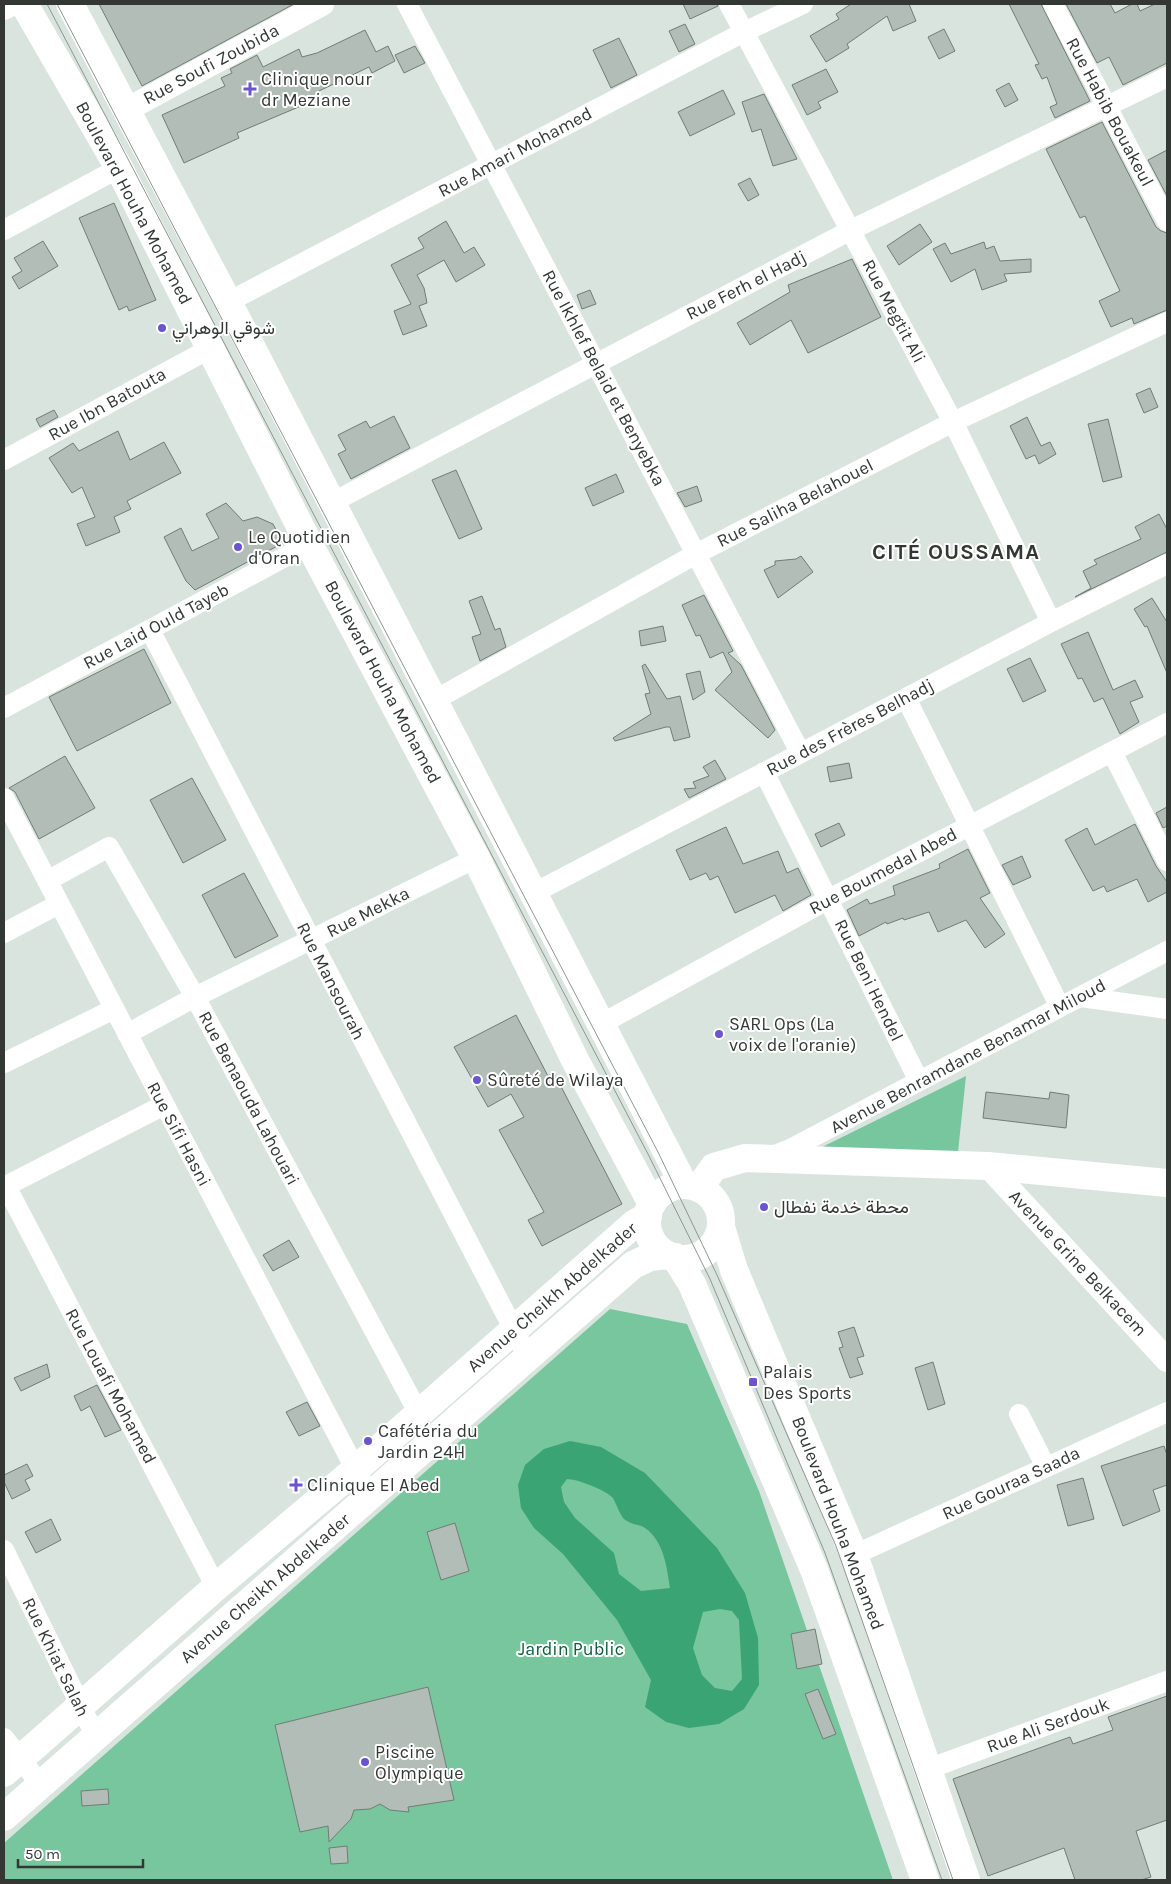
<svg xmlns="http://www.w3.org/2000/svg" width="1171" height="1884" font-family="Karla,Vazirmatn,sans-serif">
  <rect width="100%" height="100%" fill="#d9e4de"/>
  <path fill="#77c69d" d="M966,1076L958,1152L816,1150Z
    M610,1309L687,1324L759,1491L893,1880H4V1843Z"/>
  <path fill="#3ba474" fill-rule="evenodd" d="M570,1441L601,1447L645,1473L717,1548L745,1593L758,1638L759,1685L744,1709L719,1724L689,1728L666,1722L645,1707L651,1680L617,1620L563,1554L534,1528L521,1508L518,1485L525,1465L544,1449ZM567,1479C577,1479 606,1490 613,1498C617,1505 619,1513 624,1519C631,1525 639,1524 645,1528C664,1541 667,1568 670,1588L641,1591L619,1574L614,1553L575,1518L564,1502L561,1487ZM720,1609L732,1611L739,1620L742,1679L732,1691L715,1688L702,1675L693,1648L703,1612Z"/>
  <path fill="#b2bdb7" stroke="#727c76" d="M99,4H294L142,86Z
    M683,4H717L718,6L690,19Z
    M851,4H909L916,21L893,31L887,16L847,44L849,48L826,62L810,36L839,19L836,14Z
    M1009,4H1041L1090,101L1055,118L1050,107L1057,104L1047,77L1042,79L1035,65L1039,64Z
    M1066,4H1110L1115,13L1132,4H1137L1140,11L1155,4H1167V63L1123,85L1109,57L1097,63Z
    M685,24L695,44L679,52L669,31Z
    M944,29L955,51L939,59L928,37Z
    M365,30L376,52L388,46L395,61L372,73L369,67L319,91L320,95L301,106L237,133L239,138L184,163L162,115L225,86L221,78L232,73L230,69L257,55L263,67L299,49L302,57L317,53Z
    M619,38L637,75L611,88L593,50Z
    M415,46L425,63L404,73L395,55Z
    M826,69L838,92L818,102L821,108L807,115L792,85Z
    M1009,83L1018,100L1005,107L996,90Z
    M723,90L735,114L690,136L678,112Z
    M764,94L797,159L773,166L761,129L752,132L742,102Z
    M1102,122L1156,227L1161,231L1167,233V310L1134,324L1132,318L1111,327L1099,301L1120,291L1085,216L1080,218L1046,149Z
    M1167,150V196L1148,160Z
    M750,178L759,195L748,201L738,184Z
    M114,203L156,300L129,311L127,306L119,310L79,218Z
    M446,221L464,253L474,247L485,265L456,282L444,260L417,275L424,288L427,303L419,306L427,326L403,335L394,311L411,304L391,265L424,248L418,238Z
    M920,224L932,242L899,265L887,246Z
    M43,241L58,266L19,289L12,277L22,271L14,258Z
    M984,242L986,249L994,246L1000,261L1031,259V272L1004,274L1007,281L982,290L975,269L951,282L933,249L945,243L951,254Z
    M852,259L881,317L808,353L791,320L750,345L737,323L790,292L788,285Z
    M590,290L596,304L582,309L577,295Z
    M1150,388L1158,407L1144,413L1136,394Z
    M54,410L58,417L40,427L36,419Z
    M394,416L410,448L351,479L338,454L346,450L338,435L366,421L370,428Z
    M1027,417L1041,446L1050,442L1056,454L1039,464L1035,455L1026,459L1010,426Z
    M1108,419L1122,477L1103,482L1088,424Z
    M118,431L130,460L164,442L181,473L127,501L131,509L114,517L120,532L86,546L77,524L95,517L82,487L72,493L49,458L73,443L79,451Z
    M456,470L482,529L459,539L432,480Z
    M616,474L624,492L593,506L585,488Z
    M697,486L702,501L685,507L677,493Z
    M226,503L243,521L257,517L273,524L283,543L195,590L186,581L164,537L181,528L192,551L219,538L206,514Z
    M1159,514L1167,529V552L1075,597L1091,588L1083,571L1097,564L1094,560L1141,539L1135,527Z
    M801,556L813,572L778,598L764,570L775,565V561L796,559Z
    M704,595L733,651L728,653L741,665L775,730L768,738L715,690L732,672L723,652L710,658L700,635L696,636L682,605Z
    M482,596L495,630L500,628L506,647L480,661L472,637L481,634L469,601Z
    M1152,598L1167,622V673L1147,626L1145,627L1134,609Z
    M663,626L666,641L641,646L639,631Z
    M1088,632L1113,690L1135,680L1143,697L1130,702L1139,722L1120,734L1103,698L1094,702L1082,678L1078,679L1061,644Z
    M144,649L171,703L77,751L49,697Z
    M1030,658L1046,691L1023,702L1007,669Z
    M645,664L667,699L680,696L690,737L674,741L670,727H666L615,741L613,738L651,714L645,694L650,693L642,666Z
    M700,671L705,692L693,700L686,674Z
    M65,756L95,808L39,839L15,792L9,788Z
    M715,760L726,779L689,798L684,789L696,788L693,782L709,776L703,767Z
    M849,763L852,778L830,782L827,767Z
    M192,778L226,840L183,863L150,800Z
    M1167,807V826L1163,828L1156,813Z
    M839,823L845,835L821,847L815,834Z
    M1135,824L1156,866L1167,882V892L1148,902L1137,879L1107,892L1104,886L1093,891L1065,840L1087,828L1095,845Z
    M726,827L743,864L778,851L787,873L798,868L811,895L783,911L775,895L735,913L718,876L710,880L706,873L690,880L676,850Z
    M968,849L990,893L980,898L1005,934L985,948L966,920L938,932L929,912L904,920L903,918L887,924L886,922L859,936L847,910L867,899L870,904L895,895L893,886L940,868L939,864Z
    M1022,856L1031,877L1013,885L1002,865Z
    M244,873L278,936L235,958L202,895Z
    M516,1015L548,1076L554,1073L622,1204L542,1246L528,1220L544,1212L499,1130L524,1117L511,1094L488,1107L454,1047Z
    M986,1092L1049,1099L1050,1092L1069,1095L1066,1128L983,1118Z
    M289,1240L299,1257L273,1271L263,1255Z
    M854,1327L864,1356L857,1358L863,1374L850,1378L839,1348L843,1347L838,1332Z
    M933,1362L945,1404L928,1410L915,1368Z
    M47,1364L50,1377L21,1391L14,1378Z
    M97,1385L121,1430L105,1437L90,1406L81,1411L74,1396Z
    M307,1402L320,1426L299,1436L286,1412Z
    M1164,1446L1167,1455V1485L1153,1490L1160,1511L1123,1526L1101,1466Z
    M27,1464L33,1476L25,1480L30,1490L12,1499L4,1482V1475Z
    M1083,1478L1094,1519L1068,1526L1057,1485Z
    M51,1519L61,1540L36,1553L25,1532Z
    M455,1523L469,1571L441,1580L427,1532Z
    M815,1629L822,1664L797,1669L791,1634Z
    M428,1687L454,1800L408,1807L409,1812L390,1810L380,1804L370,1809L354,1810L351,1819L329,1842L328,1826L300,1832L275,1725Z
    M818,1689L836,1734L823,1739L805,1694Z
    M1167,1696V1820L1136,1831L1151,1877L1141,1880H1075L1064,1848L988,1876L953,1779L1070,1737L1073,1744L1113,1730L1108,1717Z
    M108,1789L109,1804L82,1806L81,1791Z
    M347,1846L348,1863L331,1864L329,1848Z"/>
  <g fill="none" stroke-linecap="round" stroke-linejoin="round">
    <path stroke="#fff" stroke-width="20" d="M407,4L800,752
      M729,4L953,422L1051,622
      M1053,4L1167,221
      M4,10L16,4
      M4,230L119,168
      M228,302L744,32L803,4
      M4,460L211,348
      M331,503L851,230L1167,77
      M150,630L528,1357
      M906,698L1060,1007
      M433,701L696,554L953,422L1167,322
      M4,708L309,544
      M1112,752L1167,861
      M764,772L919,1081
      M4,798L369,1495
      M47,881L109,847L195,997L419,1414
      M534,893L1051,622L1167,564
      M4,933L59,904
      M1081,997L1167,1009
      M601,1024L829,899L1167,723
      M127,1034L195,997L476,858
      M4,1063L114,1009
      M772,1156L790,1149L1167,951
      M6,1186L216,1587
      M4,1187L164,1105
      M1019,1414L1046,1467
      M4,1550L96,1737
      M854,1555L1167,1412
      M4,1738L41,1785
      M928,1769L1167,1681"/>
    <path stroke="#fff" stroke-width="24" d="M126,110L322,4
      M988,1166L1167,1360"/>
    <path stroke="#fff" stroke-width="28" d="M699,1188L714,1167L745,1158L988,1166L1167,1183
      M4,1773L216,1587L356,1469L635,1223L648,1216
      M4,1817L633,1265L650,1257L668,1255"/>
    <path stroke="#fff" stroke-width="28" d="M24,4L119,168L309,544L476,858L575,1060L652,1204
      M70,4L228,302L684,1185
      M647 1222a37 37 0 1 1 74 0a37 37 0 1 1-74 0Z
      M721,1227L734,1270L854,1555L966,1880
      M675,1257L692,1284L815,1572L925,1880"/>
    <path stroke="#8e9692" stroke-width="1" d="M47,4L649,1156L710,1279L825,1553L942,1880
      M57,4L658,1152L717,1275L836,1546L953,1880"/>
  </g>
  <g fill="#6a55ce" stroke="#fff" stroke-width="2">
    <path d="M247.5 81.5h5v5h5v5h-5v5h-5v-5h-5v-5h5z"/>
    <circle cx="162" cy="328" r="5"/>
    <circle cx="238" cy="547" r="5"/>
    <circle cx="719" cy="1034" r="5"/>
    <circle cx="477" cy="1080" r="5"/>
    <circle cx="764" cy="1207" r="5"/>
    <rect x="748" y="1377" width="10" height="10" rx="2.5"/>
    <circle cx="368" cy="1441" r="5"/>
    <path d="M293.5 1477.5h5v5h5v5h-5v5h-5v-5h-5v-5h5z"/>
    <circle cx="365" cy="1762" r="5"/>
  </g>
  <g text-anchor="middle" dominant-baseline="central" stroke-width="4" stroke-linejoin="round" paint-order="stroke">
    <g font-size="18" fill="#333835" stroke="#fff">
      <text transform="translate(211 64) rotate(-28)">Rue Soufi Zoubida</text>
      <text transform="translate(1110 112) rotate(62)">Rue Habib Bouakeul</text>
      <text transform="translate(515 152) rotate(-28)">Rue Amari Mohamed</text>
      <text transform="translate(134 203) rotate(62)">Boulevard Houha Mohamed</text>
      <text transform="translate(746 285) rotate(-27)">Rue Ferh el Hadj</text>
      <text transform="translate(894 311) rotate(62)">Rue Megtit Ali</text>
      <text transform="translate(604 378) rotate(62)">Rue Ikhlef Belaid et Benyebka</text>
      <text transform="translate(107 404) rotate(-29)">Rue Ibn Batouta</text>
      <text transform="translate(795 503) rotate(-27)">Rue Saliha Belahouel</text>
      <text transform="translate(156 626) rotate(-28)">Rue Laid Ould Tayeb</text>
      <text transform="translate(383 682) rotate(62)">Boulevard Houha Mohamed</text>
      <text transform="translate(850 727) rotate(-28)">Rue des Frères Belhadj</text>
      <text transform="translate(883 871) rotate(-28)">Rue Boumedal Abed</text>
      <text transform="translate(368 912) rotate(-27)">Rue Mekka</text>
      <text transform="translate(869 980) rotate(64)">Rue Beni Hendel</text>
      <text transform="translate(331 981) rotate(63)">Rue Mansourah</text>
      <text transform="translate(968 1056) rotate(-28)">Avenue Benramdane Benamar Miloud</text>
      <text transform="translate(249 1098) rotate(62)">Rue Benaouda Lahouari</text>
      <text transform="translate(179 1134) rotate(62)">Rue Sifi Hasni</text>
      <text transform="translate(1078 1263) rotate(47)">Avenue Grine Belkacem</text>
      <text transform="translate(552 1297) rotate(-41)">Avenue Cheikh Abdelkader</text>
      <text transform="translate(111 1386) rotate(62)">Rue Louafi Mohamed</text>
      <text transform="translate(1011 1483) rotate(-25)">Rue Gouraa Saada</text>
      <text transform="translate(838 1523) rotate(69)">Boulevard Houha Mohamed</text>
      <text transform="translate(265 1588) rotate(-41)">Avenue Cheikh Abdelkader</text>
      <text transform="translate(56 1657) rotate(64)">Rue Khiat Salah</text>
      <text transform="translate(1048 1725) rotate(-20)">Rue Ali Serdouk</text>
    </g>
    <g font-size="18" fill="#333835" stroke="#fff" text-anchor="start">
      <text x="261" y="79">Clinique nour<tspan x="261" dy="21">dr Meziane</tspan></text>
      <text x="172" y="328">شوقي الوهراني</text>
      <text x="248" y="537">Le Quotidien<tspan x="248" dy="21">d'Oran</tspan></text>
      <text x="729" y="1024">SARL Ops (La<tspan x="729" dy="21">voix de l'oranie)</tspan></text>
      <text x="487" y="1080">Sûreté de Wilaya</text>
      <text x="774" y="1207">محطة خدمة نفطال</text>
      <text x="763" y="1372">Palais<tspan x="763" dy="21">Des Sports</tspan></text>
      <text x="378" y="1431">Cafétéria du<tspan x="378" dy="21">Jardin 24H</tspan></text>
      <text x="307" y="1485">Clinique El Abed</text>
      <text x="375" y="1752">Piscine<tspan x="375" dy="21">Olympique</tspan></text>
    </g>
    <g font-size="18" fill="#0d5d3d" stroke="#fff">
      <text x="571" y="1649">Jardin Public</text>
    </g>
    <g font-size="22" font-weight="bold" letter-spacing="1" fill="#333835" stroke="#fff">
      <text x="956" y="552">CITÉ OUSSAMA</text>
    </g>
  </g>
  <rect width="1171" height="1884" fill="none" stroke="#333835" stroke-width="10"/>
  <path d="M18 1859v8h125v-8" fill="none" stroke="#333835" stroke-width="2.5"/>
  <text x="25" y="1859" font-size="15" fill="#333835" stroke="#ffffff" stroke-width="4" paint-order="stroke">50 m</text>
</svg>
